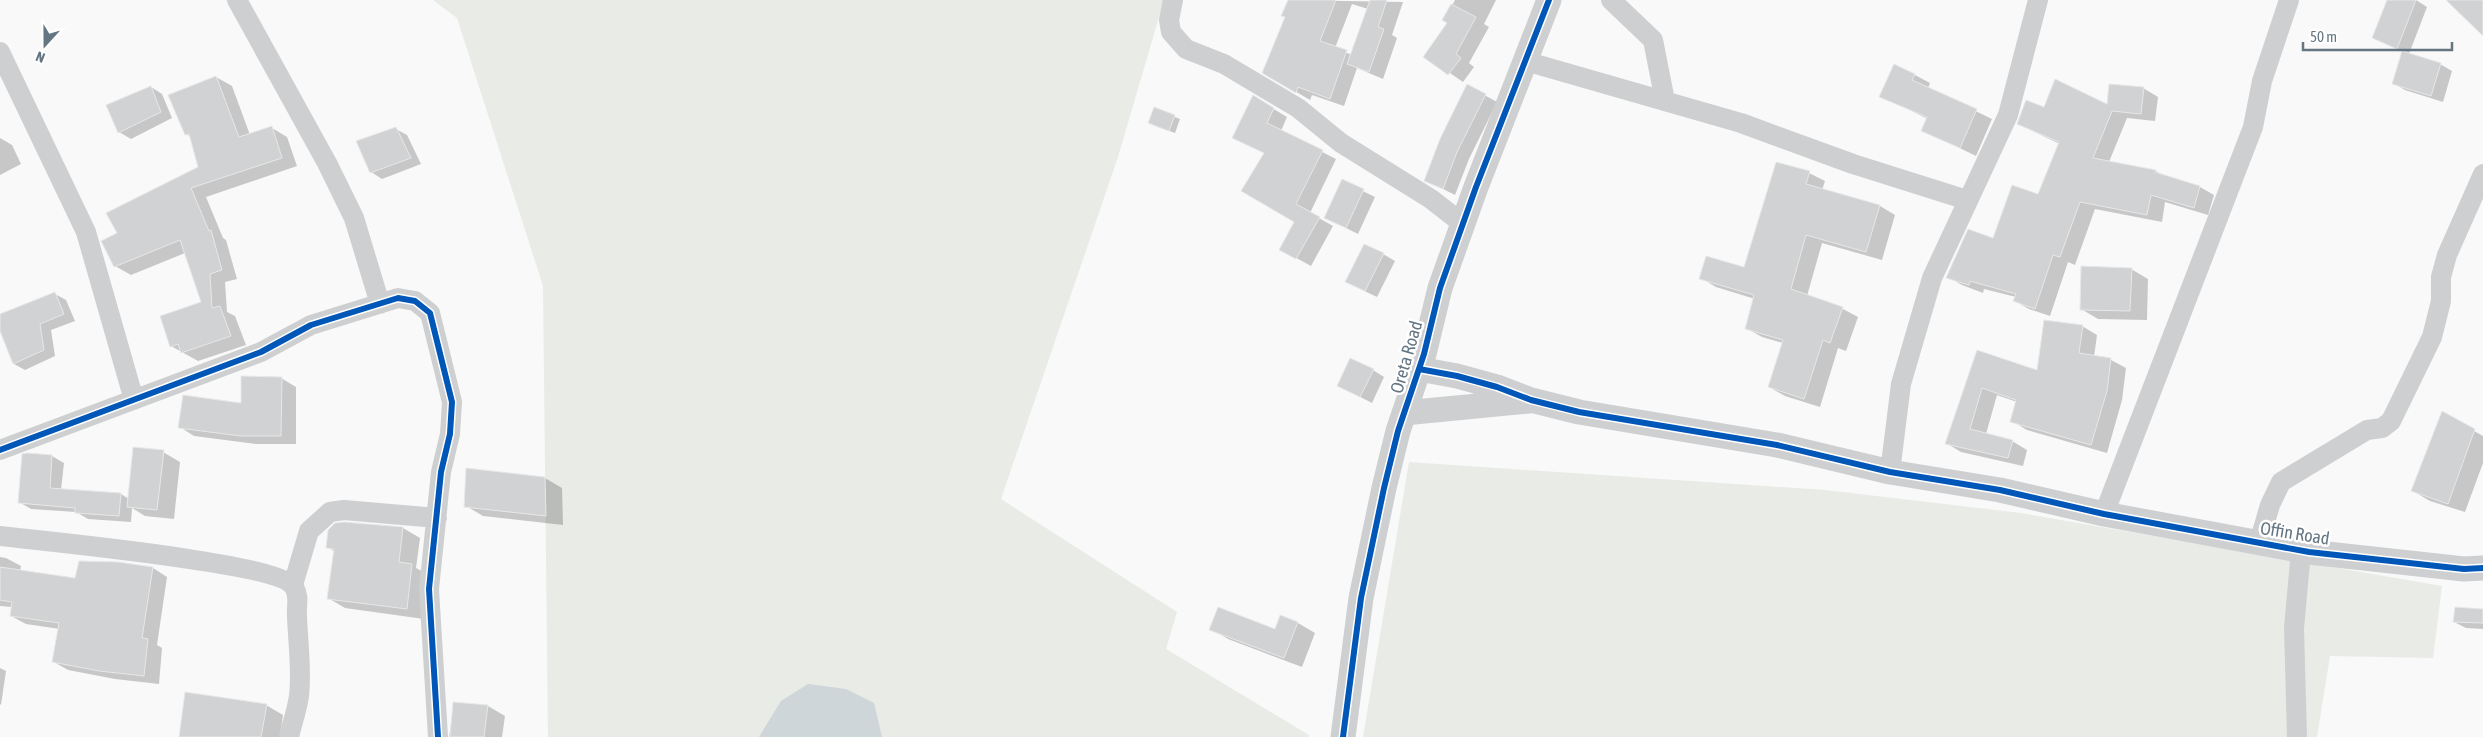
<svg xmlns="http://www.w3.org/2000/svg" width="2483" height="737" font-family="'Asap Condensed',sans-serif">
  <rect width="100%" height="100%" fill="#f9f9f9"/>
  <path fill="#e8ebe6" d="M433,0H1164L1118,157L1001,499L1177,612L1166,649L1309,735V737H548L543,286L457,18Z
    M1409,462L1825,490L2021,513L2442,586L2433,658L2330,656L2317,737H1363Z"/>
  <path fill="#ced6d9" d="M808,684L846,689L874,703L882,737H759L781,701Z"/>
  <path fill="#0003" fill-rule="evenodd" d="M1289,0L1403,2L1392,35L1397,38L1383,79L1357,68L1344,106L1312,95L1310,100L1263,72L1286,17ZM1352,4L1368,9L1352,55L1335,48Z
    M1455,0H1496L1484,24L1489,27L1469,63L1474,67L1463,82L1425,56L1449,23L1444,20Z
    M2389,0H2416L2427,7L2409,54L2440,64L2452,71L2443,102L2405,90L2393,83L2403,52L2374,38Z
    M1915,75L1930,83L1928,88L1992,119L1976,156L1923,130L1928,119L1881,96Z
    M216,77L232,86L250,135L272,128L287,137L297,166L206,197L223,238L226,240L237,279L225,282L227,312L235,316L246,345L198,361L171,346L202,302L185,253L131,275L115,266L119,234L200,168L191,137L186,134Z
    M1468,86L1497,102L1469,159L1455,195L1425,180Z
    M151,87L162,94L172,118L131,139L119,132Z
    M2143,88L2158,97L2155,121L2127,118L2109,162L2156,171L2166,177L2200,187L2214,195L2208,215L2165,202L2162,222L2095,209L2075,265L2068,262L2050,316L2029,309L2015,301L2016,297L1984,289L1983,293L1962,285L1948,277L1994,240L2039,196L2060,144L2018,124L2045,109L2108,106Z
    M1254,97L1287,117L1281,131L1336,159L1310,213L1333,226L1311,266L1280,249L1295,222L1265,153L1247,145Z
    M1155,109L1180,119L1175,133L1155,126Z
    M396,129L407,135L421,164L382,179L371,172Z
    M0,138L12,145L21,164L0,175Z
    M1809,173L1825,181L1822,190L1880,206L1895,215L1882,260L1822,243L1807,296L1843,309L1858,317L1846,351L1838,348L1820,407L1785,396L1769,387L1783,343L1762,337L1746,328L1755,299L1716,287L1701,278L1745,269Z
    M1342,181L1375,197L1358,234L1326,218Z
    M1383,254L1395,261L1377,297L1358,288Z
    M2131,269L2148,279L2147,320L2098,319L2081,309Z
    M55,294L66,300L75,321L51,330L55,356L25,370L14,364L0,328V316Z
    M2082,326L2097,335L2094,357L2111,360L2126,368L2122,400L2107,453L2027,430L2012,421L2017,402L1997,395L1986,434L2012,441L2027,450L2023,466L1961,452L1946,443L1978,351L2038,372Z
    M1373,370L1384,377L1372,403L1339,386Z
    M281,378L296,387V444H256L194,436L180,427L242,405Z
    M2442,413L2483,436V463L2465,512L2430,501L2413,491Z
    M163,452L180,462L174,519L145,516L132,508L131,522L88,519L76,512L31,509L19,502L27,454L52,456L64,463L61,490L121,494L129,499Z
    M545,478L562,488L563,525L483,516L466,506Z
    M403,528L420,538L416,568L429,575L424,619L345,608L328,598L334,551L327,547Z
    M0,557L6,558L21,566L20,572L76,580L118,564L153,568L167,577L157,645L162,648L159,684L115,679L68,670L54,662L60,629L26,624L11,616L12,607L0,606Z
    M2483,610V629L2466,628L2454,622Z
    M1298,623L1315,633L1302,667L1228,639L1211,629L1275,631Z
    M0,668L6,671L1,705L0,704Z
    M454,704L488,706L505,716L502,737H449Z
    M266,705L283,715L280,737H180Z"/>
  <path fill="#d0d2d3" stroke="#e8e8e8" d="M1288,0H1336L1320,41L1347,50L1330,99L1298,87L1296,93L1262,73L1285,17L1281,16Z
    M1370,0H1387L1378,27L1384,29L1369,72L1347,64Z
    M2387,0H2416L2397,49L2372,38Z
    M2446,0H2483V36Z
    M1451,4L1476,17L1456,54L1461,58L1448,75L1423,57L1447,23L1442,20Z
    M2402,51L2441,63L2431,96L2392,84Z
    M1894,64L1915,74L1912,80L1977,109L1960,148L1921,131L1927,117L1879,97Z
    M216,76L239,137L272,126L282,158L191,188L209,231L211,230L222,270L210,274L212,308L220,306L231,336L181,353L178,344L170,347L160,316L201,302L180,240L114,267L101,241L117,233L106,213L198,167L189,134L185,135L168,95Z
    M2055,79L2107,104L2109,84L2144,87L2141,114L2112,111L2093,158L2156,170L2155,172L2200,186L2194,208L2151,195L2147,215L2080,202L2060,257L2053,255L2035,309L2013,301L2016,294L1970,281L1969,285L1946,278L1968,229L1993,238L2012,185L2038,194L2059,142L2017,124L2026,100L2044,107Z
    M1467,84L1486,94L1457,152L1443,189L1424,181L1440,139Z
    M151,86L161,112L118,133L106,105Z
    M1253,95L1274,108L1267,123L1323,150L1296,204L1320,217L1296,259L1279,250L1294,222L1241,191L1264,153L1232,138Z
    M1154,107L1175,115L1169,131L1148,123Z
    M396,127L411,158L370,173L356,141Z
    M1776,162L1810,171L1806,184L1880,205L1866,252L1806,235L1791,289L1843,307L1830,343L1823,340L1804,399L1768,387L1783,340L1745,329L1754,295L1699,279L1706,256L1744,267Z
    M1342,179L1364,189L1346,228L1324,218Z
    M1364,244L1384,253L1365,291L1345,282Z
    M2081,266L2132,268L2130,311L2080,310Z
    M55,292L64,314L40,324L44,350L13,364L0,331V314Z
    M2044,320L2083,325L2079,353L2111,358L2107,391L2091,445L2010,422L2016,400L1982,388L1970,429L2013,440L2008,458L1945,444L1977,350L2037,370Z
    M1350,358L1374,369L1360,397L1337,386Z
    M241,376L282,377L281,436H241L178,428L183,395L241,403Z
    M2442,411L2475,429L2448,504L2411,491Z
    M133,447L164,450L157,510L127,507Z
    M27,453L52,455L50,488L121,493L119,516L75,513V508L18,503L22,454Z
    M466,468L545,477L546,516L464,507Z
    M344,522L403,527L399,562L412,564L407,609L327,599L334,549L326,548L328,530L335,523Z
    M79,561L118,562L153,567L142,638L148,639L144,676L99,671L52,662L59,623L10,616L12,602L0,600V567L75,578Z
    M1218,607L1275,629L1280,615L1298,622L1284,658L1209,630Z
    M2455,607L2483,609V623L2453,622Z
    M185,692L267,704L261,737H179Z
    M453,702L488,705L484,737H450Z"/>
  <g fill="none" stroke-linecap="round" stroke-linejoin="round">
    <path stroke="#cecfd0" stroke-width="20" d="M237,0L327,163L354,218L380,304
      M1173,0L1169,20L1171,32L1186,49L1224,64L1298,108L1341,143L1431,199L1463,224
      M1611,0L1653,40L1665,101
      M0,52L86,232L134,400
      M1525,61L1741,123L1853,164L1967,200
      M0,450L261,352L311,325L398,298L415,301L430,313L452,402L450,434L441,472L429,589L438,737
      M1890,472L1901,384L1932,278L2008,115L2038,0
      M2104,514L2253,127L2262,81L2289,0
      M0,536C41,541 279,563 294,587C300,597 296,606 297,617C298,643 302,670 299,696C297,710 292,724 289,737
      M2259,543L2270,505L2281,482L2367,430L2382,428L2391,421L2432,337L2441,301V277L2447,255L2483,174
      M293,585L309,531L330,512L344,510L437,518
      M2297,737L2294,628L2301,551"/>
    <path stroke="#cecfd0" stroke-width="25" d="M1419,369L1457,376L1497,387L1531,400L1579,412L1777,445L1890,472L2000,490L2104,514L2309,552L2464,569L2483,568
      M1404,413L1529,401
      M1343,737L1361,598L1384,488L1398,431L1424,354L1440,288L1476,187L1549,0"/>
    <g stroke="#fff" stroke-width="9">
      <path id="cycleway" d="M1419,369L1457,376L1497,387L1531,400L1579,412L1777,445L1890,472L2000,490L2104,514L2309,552L2464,569L2483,568
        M0,450L261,352L311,325L398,298L415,301L430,313L452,402L450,434L441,472L429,589L438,737
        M1343,737L1361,598L1384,488L1398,431L1424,354L1440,288L1476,187L1549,0"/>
    </g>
    <use href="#cycleway" stroke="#0057b8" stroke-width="6"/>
  </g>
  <g text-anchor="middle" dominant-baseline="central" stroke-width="5" stroke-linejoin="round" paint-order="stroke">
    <g font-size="18" fill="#657683" stroke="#fff">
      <text transform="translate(1406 357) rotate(-74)">Oreta Road</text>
      <text transform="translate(2295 533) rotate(9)">Offin Road</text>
    </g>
  </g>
  <g transform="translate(45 45) rotate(201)" stroke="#ffffff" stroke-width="4" paint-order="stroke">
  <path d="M0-4L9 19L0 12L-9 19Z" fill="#657683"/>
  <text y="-8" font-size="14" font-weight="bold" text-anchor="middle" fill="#657683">N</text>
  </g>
  <path d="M2303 42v8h149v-8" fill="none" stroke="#657683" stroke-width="2.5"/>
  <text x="2310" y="42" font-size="15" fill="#657683" stroke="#ffffff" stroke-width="4" paint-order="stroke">50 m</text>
</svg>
